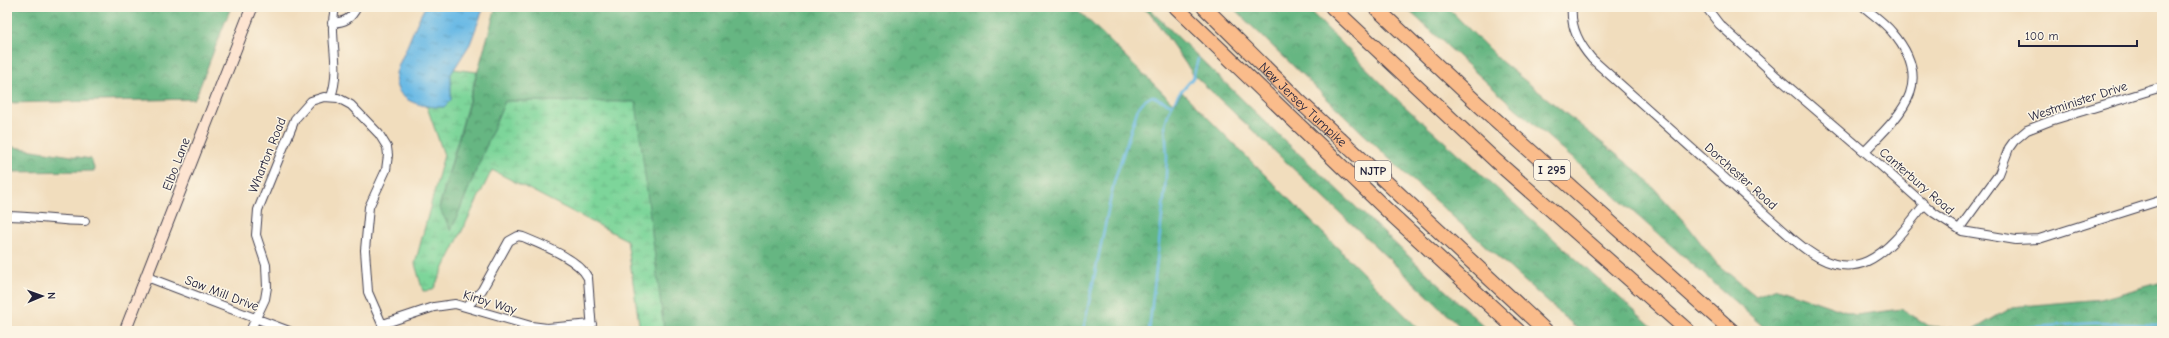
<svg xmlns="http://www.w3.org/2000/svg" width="2169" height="338" font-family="'Comic Neue',sans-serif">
  <defs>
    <pattern id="forest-crowns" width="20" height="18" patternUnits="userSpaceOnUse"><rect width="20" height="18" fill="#66b682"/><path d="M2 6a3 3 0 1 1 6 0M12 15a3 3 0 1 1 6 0" fill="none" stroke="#54946c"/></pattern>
    <pattern id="wetland-marsh" width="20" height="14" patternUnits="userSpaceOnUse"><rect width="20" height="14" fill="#7dd59a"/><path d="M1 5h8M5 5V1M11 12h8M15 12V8" fill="none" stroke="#6cb786"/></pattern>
    <pattern id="water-ripples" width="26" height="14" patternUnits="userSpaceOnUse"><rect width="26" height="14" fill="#6abae5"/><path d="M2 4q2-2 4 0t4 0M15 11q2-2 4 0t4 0" fill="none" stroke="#5797bb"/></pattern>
  </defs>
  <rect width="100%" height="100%" fill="#fcf5e5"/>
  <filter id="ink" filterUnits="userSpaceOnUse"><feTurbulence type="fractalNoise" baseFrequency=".025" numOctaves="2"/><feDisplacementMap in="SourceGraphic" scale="8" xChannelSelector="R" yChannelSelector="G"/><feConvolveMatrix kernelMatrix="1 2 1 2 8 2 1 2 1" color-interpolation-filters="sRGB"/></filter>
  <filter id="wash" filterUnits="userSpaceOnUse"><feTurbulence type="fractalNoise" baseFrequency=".012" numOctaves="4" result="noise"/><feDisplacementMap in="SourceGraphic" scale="16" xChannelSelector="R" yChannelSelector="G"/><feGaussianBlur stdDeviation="0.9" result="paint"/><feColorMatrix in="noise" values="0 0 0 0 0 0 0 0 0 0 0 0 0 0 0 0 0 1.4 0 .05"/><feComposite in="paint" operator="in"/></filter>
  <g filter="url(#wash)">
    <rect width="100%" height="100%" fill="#f1ddbd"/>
    <path fill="url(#forest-crowns)" stroke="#446c5e" d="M7,7H231L195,99L7,103Z
      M496,7H1075L1174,104L1182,92L1421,331H664L635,102L505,101L451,231L439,208Z
      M1140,7H1147L1284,140L1489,331H1465L1193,74L1151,14Z
      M1232,7H1306L1402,104L1657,331H1580L1400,169Z
      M1405,7H1447L1502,62L1643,176L1688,226L1717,264L1756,296L1777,288L1855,315L1902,309L1929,326L1973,330L2012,307L2101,299L2162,282V331H1768L1495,90Z
      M7,146L91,159L95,171L7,172Z"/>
    <path fill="url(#wetland-marsh)" stroke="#507c6a" d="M453,69L477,72L439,207L451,231L505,101L636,102L664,331H640L627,240L492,170L433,290L423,291L415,264L444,155L427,107L401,95Z"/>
    <path fill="url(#water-ripples)" stroke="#466e90" d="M425,7H484L470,44L451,74V100L444,107C422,108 391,101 396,73C399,63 404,54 408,44C413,32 418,19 425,7Z"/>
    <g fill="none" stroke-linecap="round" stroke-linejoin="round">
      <path stroke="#6abae5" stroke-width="2.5" d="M1083,331L1114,182L1138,108L1144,101L1152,96L1172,105
        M1149,331L1165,190L1167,157L1165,124L1169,111L1178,95L1193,78L1198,59
        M1968,331L2096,323L2162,325"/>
    </g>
  </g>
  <g filter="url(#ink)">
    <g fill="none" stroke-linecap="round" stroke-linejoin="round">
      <g stroke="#413e4e" stroke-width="10">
        <path id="street" d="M1572,7C1570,27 1579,44 1592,59L1794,240C1855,293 1885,255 1924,205
          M1706,7L1719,24L1775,75L1880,165L1934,213L1962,231L2016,240L2039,239L2162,200
          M1864,7C1873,15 1884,22 1892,32C1936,83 1902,113 1865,151
          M332,23C345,22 351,19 357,7
          M331,97C342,64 328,40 335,7
          M7,216C33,216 59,221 85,221
          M1959,229L1999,174L2009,148L2014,141L2027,130L2050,121L2162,87
          M147,277L289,331
          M468,306L482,290L509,241L518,236L523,237C542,245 579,259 588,278L592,331
          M383,324L434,307L455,304L531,326L547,328L592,324
          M250,331L265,299L267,287L266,265L256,235L258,210L295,119L311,101L324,97L338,98L351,105L379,134L387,147L388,155L386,170L369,207L365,250L368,292L385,331"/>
      </g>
      <g stroke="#413e4e" stroke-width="13">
        <path id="secondary" d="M125,331L252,7"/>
      </g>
      <g stroke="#413e4e" stroke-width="16">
        <g id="highway">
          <path d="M1176,7L1389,212L1518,331"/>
          <path id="s1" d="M1204,7L1297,99L1546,331"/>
          <path d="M1332,7L1496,161L1688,331"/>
          <path d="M1375,7L1478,104L1732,331"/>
        </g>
      </g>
      <use href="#street" stroke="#fff" stroke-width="8"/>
      <use href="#secondary" stroke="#fde4d1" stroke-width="11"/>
      <use href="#highway" stroke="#fabc8b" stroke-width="14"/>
    </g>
  </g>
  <g text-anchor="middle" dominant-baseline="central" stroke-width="3" stroke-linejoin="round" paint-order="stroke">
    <g fill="#fcf5e5" stroke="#63616e" stroke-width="1">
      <rect x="1534" y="160" width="36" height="20" rx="3"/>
      <rect x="1355" y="161" width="36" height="20" rx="3"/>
    </g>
    <g font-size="12" font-weight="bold" fill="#22223b">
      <text x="1552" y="170">I 295</text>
      <text x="1373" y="171">NJTP</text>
    </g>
    <g font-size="13" fill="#22223b" stroke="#fcf5e5">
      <text transform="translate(2078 101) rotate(-18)">Westminister Drive</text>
      <text stroke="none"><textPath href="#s1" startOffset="139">New Jersey Turnpike</textPath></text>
      <text transform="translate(267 155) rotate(-68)">Wharton Road</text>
      <text transform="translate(176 164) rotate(-69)">Elbo Lane</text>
      <text transform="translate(1741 176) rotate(42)">Dorchester Road</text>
      <text transform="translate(1917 181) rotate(41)">Canterbury Road</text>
      <text transform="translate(222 293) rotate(21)">Saw Mill Drive</text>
      <text transform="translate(490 302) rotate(17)">Kirby Way</text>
    </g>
  </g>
  <rect width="2169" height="338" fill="none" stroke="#fcf5e5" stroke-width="24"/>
  <g transform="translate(42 296) rotate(88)" stroke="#fcf5e5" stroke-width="3" paint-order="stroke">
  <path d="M0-3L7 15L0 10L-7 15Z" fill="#22223b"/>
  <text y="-6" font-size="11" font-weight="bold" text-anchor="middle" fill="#22223b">N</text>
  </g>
  <path d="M2019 40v6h118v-6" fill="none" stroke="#22223b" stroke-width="2"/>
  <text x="2025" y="40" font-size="12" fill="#22223b" stroke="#fcf5e5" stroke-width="3" paint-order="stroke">100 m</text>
</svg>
